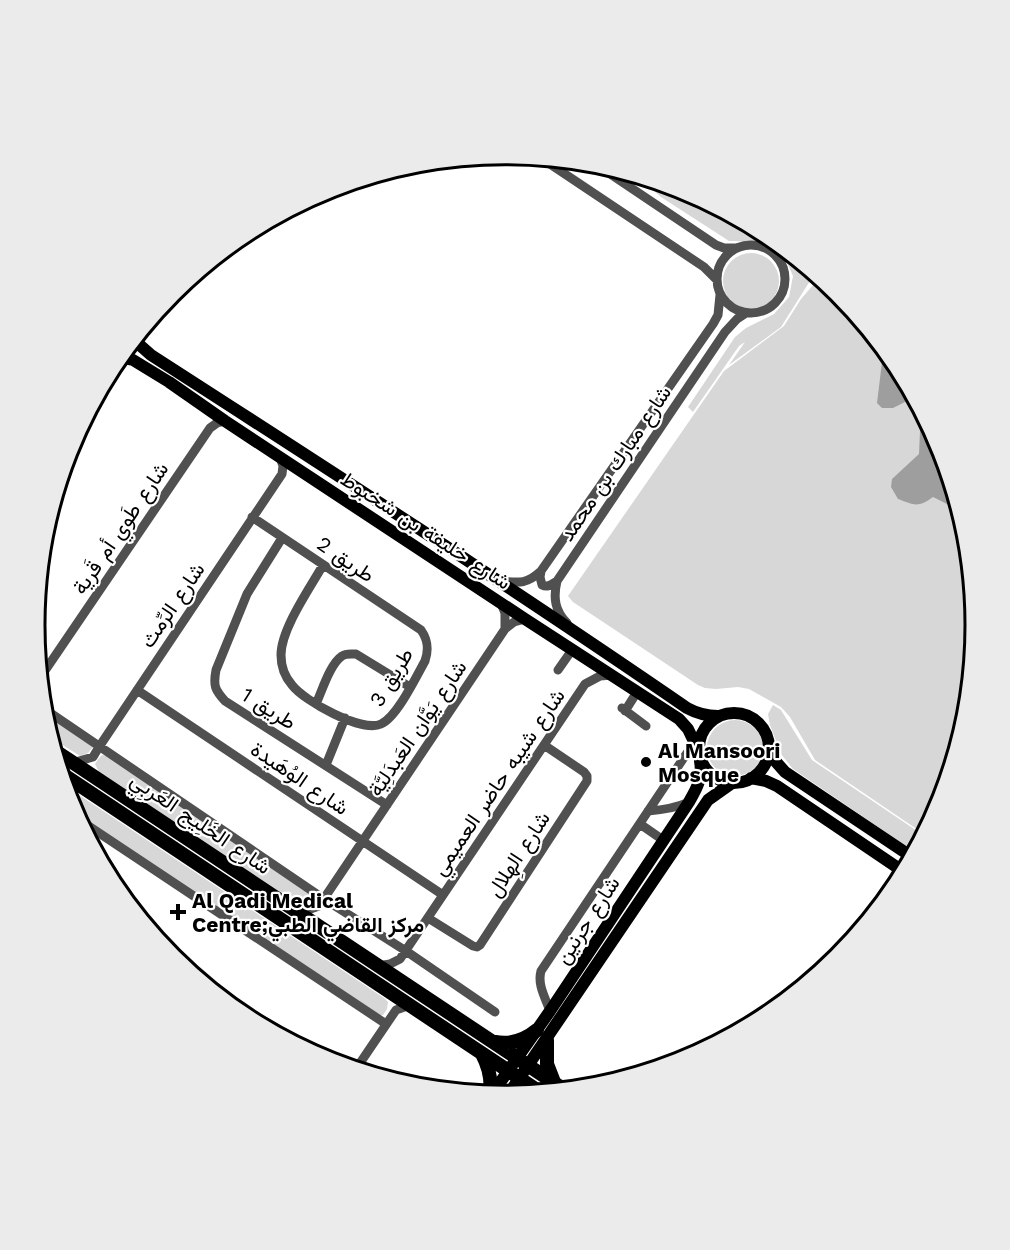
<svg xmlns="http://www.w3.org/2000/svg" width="1010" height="1250" font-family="'Work Sans',Vazirmatn,sans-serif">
  <rect width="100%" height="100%" fill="#fff"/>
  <path fill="#d7d7d7" d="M656,181L685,190L717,207L715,212L742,229L759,230L767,234L815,273L781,327L729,365L745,342L739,346L693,412L688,407L735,337L746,328L774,314L789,297L793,276L785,258L772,245L763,242L729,241L661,197L654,191Z
    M723 281a28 28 0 1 1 56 0a28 28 0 1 1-56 0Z
    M820,277L838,293L896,364L940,445L967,534L975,625L966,717L940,805L924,834L815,760L790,717L781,707L749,689L738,687L716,689L705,688L698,685L573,602L568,596L724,371L784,326L801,299Z
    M773,705L781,710L812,760L923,835L915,852L793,769L781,754L770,725L768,714Z
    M43,712L93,747L88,753L80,756L50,737Z
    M707 748a28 28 0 1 1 56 0a28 28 0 1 1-56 0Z
    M102,755L108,756L316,898L315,903L311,907L299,908L100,774L95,764L99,758Z
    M64,785L384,998L388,1002L387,1009L383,1015L376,1016L78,819L70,805Z"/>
  <path fill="#9e9e9e" d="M885,350L896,364L940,445L959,510L933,497C918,508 914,505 898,499L891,487L892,479L919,454L920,431L917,413L907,401L893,408H882L877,403L882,362Z"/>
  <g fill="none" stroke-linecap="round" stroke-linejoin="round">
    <path stroke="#505050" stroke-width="9" d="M541,158L704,267L717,280
      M594,163L716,245L724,248H736
      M717 279a34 34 0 1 1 68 0a34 34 0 1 1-68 0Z
      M252,517L421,630C428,640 429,649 425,661C416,677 397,717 381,724C362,733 304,701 292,685C285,677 281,666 281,655C281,629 310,588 323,565
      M282,538L247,594L216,670C213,686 215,690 225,701L387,805
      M541,571L540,577L542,585C548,588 552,584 557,581
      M501,581C520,583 527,584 541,571L713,324L718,315L720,295
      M501,603L505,613V629
      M567,623C555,611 553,598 557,581L725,332L737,319L746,313
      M558,670L572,650
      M40,678L210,428L217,423L225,421
      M137,690L443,895
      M316,704C322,691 330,664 342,656C346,653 351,654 356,654L410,687
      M43,708L324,899L406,951L495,1012
      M622,708L646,726
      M625,711L637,692
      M72,763L93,757L99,747L282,474L283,466L280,457
      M326,765L345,718
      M648,811C662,810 676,808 689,802
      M78,819L386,1024
      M640,824L663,840
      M299,913L319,906L505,629L514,622L525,619
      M428,918L473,946L477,947L480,945L587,781V776L584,772L544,745
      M378,966L390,964L400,959L585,684L600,676L612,675
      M550,1011C546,999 537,985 541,971L687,753
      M242,1015L245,1017
      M356,1069L396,1010L410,1005"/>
    <path stroke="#000" stroke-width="12" d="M134,340L151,355C331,471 511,587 687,708C698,714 706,716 718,716
      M119,357L133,360L169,382L225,421L525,619L679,719L688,729L698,750
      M699 748a35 35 0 1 1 70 0a35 35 0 1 1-70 0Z
      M769,754L785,772L912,857
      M751,778L766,781L777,786L904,872
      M492,1094L550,1011L689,802C697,788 703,778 700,761
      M508,1095L708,800L715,795L732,783"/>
    <path stroke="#000" stroke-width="14" d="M54,750L565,1090
      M61,773L540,1092
      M547,1040V1064L554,1082
      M495,1042C511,1045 525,1040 537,1030
      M482,1054C489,1067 492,1079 490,1094"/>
  </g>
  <g fill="#000" stroke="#fff" stroke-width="2">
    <circle cx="646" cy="762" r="6"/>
    <path d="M175 903h6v6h6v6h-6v6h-6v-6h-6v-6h6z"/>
  </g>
  <g text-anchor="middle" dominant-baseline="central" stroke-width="4.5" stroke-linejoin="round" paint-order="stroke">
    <g font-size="21" fill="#000" stroke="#fff">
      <text transform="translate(615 463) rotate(-56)">شارع مبارك بن محمد</text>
      <text transform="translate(120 528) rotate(-56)">شارع طَوي أم قَرية</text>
      <text transform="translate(426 530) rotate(33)">شارع خليفة بن شخبوط</text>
      <text transform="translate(346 559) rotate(34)">طريق 2</text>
      <text transform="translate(172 605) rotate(-56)">شارع الرِّمث</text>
      <text transform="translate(391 677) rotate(-59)">طريق 3</text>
      <text transform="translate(269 708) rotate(32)">طريق 1</text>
      <text transform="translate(417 728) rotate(-56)">شارع يَوَّان العَبدَلِيَّة</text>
      <text transform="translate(300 778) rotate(34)">شارع الوُهَيدة</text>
      <text transform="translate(498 782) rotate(-56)">شارع شيبه حاضر العميمي</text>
      <text transform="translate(201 823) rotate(34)">شارع الخَلِيج العَربِي</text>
      <text transform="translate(518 854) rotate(-57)">شارع الهِلال</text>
      <text transform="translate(587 920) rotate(-57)">شارع جرنين</text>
    </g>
    <g font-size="21" font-weight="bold" fill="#000" stroke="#fff" text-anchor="start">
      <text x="658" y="750">Al Mansoori<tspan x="658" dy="24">Mosque</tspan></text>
      <text x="192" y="900">Al Qadi Medical<tspan x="192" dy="24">Centre;مركز القاضي الطبي</tspan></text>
    </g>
  </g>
  <path d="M0 0H1010V1250H0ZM45 625a460 460 0 1 1 920 0a460 460 0 1 1-920 0Z" fill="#ebebeb" fill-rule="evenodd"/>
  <path fill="none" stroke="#000" stroke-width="3" d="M45 625a460 460 0 1 1 920 0a460 460 0 1 1-920 0Z"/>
</svg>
